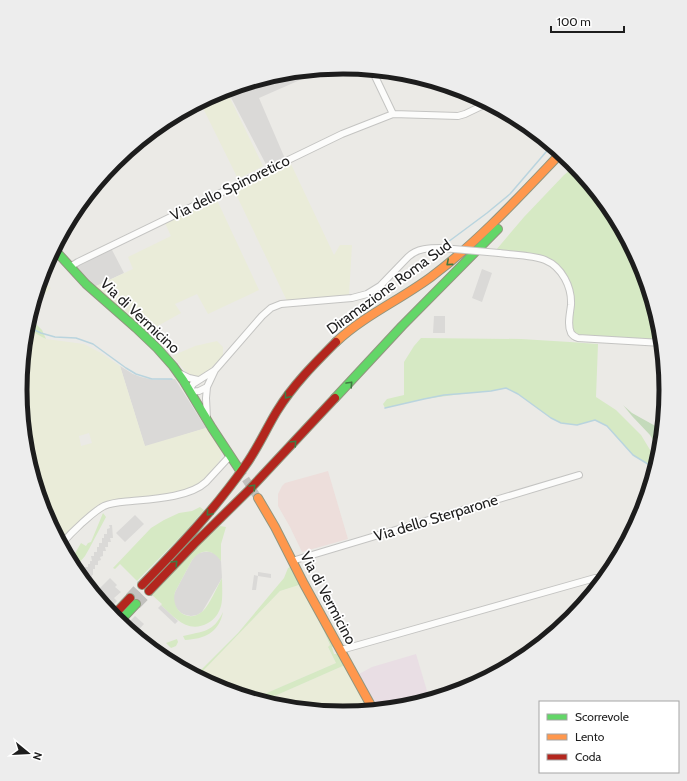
<svg xmlns="http://www.w3.org/2000/svg" width="687" height="781" font-family="Cabin,sans-serif">
  <rect width="100%" height="100%" fill="#ebeae6"/>
  <path fill="#dad9d7" d="M325,69L259,98L286,161L269,170L227,90L281,73Z
    M111,248L124,273L94,287L76,267L77,265Z
    M482,269L492,273L482,302L472,298Z
    M434,316H445V333H433Z
    M120,366L133,374L141,377L154,380L175,379L206,428L145,447Z
    M135,515L144,524L125,542L116,533Z
    M109,525H112L113,538H110L111,542H108V547H105L106,551H103V556L100,557L101,560L98,561V565H95V569H93V575H92V577H89L90,580H87V582L85,583L78,575H80V573L82,572V570L85,569V567H88V564H90V561H92L91,556H94V552H97V547H99V543H102V538H104V534H107V529L110,528Z
    M204,552H210L214,553L219,557L221,561L222,578L205,607L202,612L197,615L191,616L186,615L181,613L177,609L174,604L173,598L175,592L192,560L195,556L199,553Z
    M258,572L271,574V578L258,576L256,590H252L254,575L258,576Z
    M110,578L117,585L115,587L121,592L114,598L117,601L108,611L94,594Z
    M161,605L178,621L175,624L158,608Z
    M135,616L144,624L134,635L124,627Z"/>
  <path fill="#eddedb" d="M328,471L348,539L302,552L290,527L278,506V494L282,486L285,483Z"/>
  <path fill="#e9dee4" d="M416,654L430,701L406,708L379,711L359,674L372,667Z"/>
  <path fill="#eaecd9" fill-rule="evenodd" d="M226,90L263,166L238,179L200,102L220,92Z
    M290,162L334,255L340,245H352L349,295L287,301L234,190Z
    M216,198L259,290L208,314L197,294L175,304L181,313L147,332L94,287L133,269L128,257L171,236L165,223Z
    M41,280L51,288L33,305Z
    M26,328L42,337L46,339L84,344L101,353L120,366L145,446L206,428L222,451L220,460L205,482L187,490L148,497L110,501L100,504L65,535L60,543L45,514L26,453L20,390ZM89,433L92,443L81,446L79,436Z
    M217,341L223,347V356L203,376L199,379L190,376L172,356L195,346Z
    M302,584L330,646L328,648L336,663L253,699L219,689L195,676L201,673L280,591Z
    M345,665L370,711L343,714L280,708L261,702Z"/>
  <path fill="#d6e9c4" d="M575,166L613,211L642,267L661,328L662,340L581,336L574,333C569,317 576,299 570,283L547,258L541,255L526,253L496,250L524,217L564,175Z
    M29,317L42,330L46,339L42,337L26,328Z
    M421,338L521,339L570,342L598,344L596,397L616,410L641,435L655,458L659,460L656,469L633,455L607,426L595,420L577,425L561,423L551,418L518,394L506,388L491,391L469,393L424,399L385,408L383,404L387,399L404,395V362L414,346Z
    M200,507L204,510L186,531L137,581L120,564L115,569L113,568L151,528L164,520L179,513L192,511Z
    M103,513L106,517L89,549L85,556L74,569L70,562L81,543L86,546L88,543L91,542Z
    M220,526L226,527L221,544V561C213,549 201,548 192,560L175,592C170,611 189,624 203,611C210,604 217,587 222,578C222,587 223,598 221,606C219,613 215,619 208,623C188,634 175,618 161,605L162,604L152,595L201,543Z
    M290,567H293L302,584L280,591L201,673L195,676L193,675L200,671L238,633L284,578L288,568Z
    M305,589L335,645L332,647L334,654H340L345,665L261,702L253,699L336,663L328,647L330,645Z
    M223,612C219,633 204,639 185,640L183,636C203,631 213,633 223,612Z
    M177,639L178,642L176,646L171,648L166,643Z"/>
  <path fill="#c4dabb" d="M623,405L624,406L632,413L659,428L662,437L661,453L650,435L632,416Z"/>
  <g fill="none" stroke-linecap="round" stroke-linejoin="round">
    <path stroke="#b9d4de" stroke-width="1.5" d="M448,242L487,213L510,194L552,145
      M27,325L28,327L41,333L55,337L76,338L93,344L126,368L136,374L152,379H172
      M385,408L424,399L444,395L469,393L491,391L506,388L518,394L551,418L561,423L577,425L595,420L607,426L633,455L656,469"/>
    <path stroke="#c2c1be" stroke-width="8" stroke-dasharray="8 4" stroke-linecap="butt" d="M239,469L258,498"/>
    <path stroke="#c2c1be" stroke-width="11" stroke-dasharray="11 5.5" stroke-linecap="butt" d="M130,598L142,585
      M136,604L149,591"/>
    <g stroke="#c4c4c2" stroke-width="8">
      <path id="street" d="M372,70L393,114
        M499,253C512,255 533,255 545,260C562,267 572,287 571,305C570,314 567,325 571,333C573,336 575,337 578,338L662,343
        M70,267L78,262L342,134L393,114L458,116L465,114L488,103
        M215,370L207,387L199,391L190,392L191,387L193,384L215,370L262,316L271,308L281,304L340,299L352,298L367,294L380,286L408,257C417,248 430,248 442,248
        M179,373L189,378L198,380
        M207,419L206,398L207,387
        M61,546C66,537 75,530 82,523C89,517 96,510 104,506C113,502 123,502 132,501C154,499 190,497 206,482L230,456
        M292,561L579,475
        M341,650L595,578"/>
    </g>
    <g stroke="#91957e" stroke-width="10">
      <path id="fast" d="M54,249L86,284L136,328L157,348L173,366L183,380L212,428L239,469
        M335,398L402,326L498,229
        M119,622L136,604"/>
    </g>
    <g stroke="#91957e" stroke-width="10">
      <path id="slow" d="M336,342C365,315 400,300 431,277C479,241 520,196 561,153
        M258,498L275,527L304,584L374,711"/>
    </g>
    <g stroke="#91957e" stroke-width="10">
      <path id="jam" d="M142,585C179,547 215,509 245,466C258,448 266,429 277,411C293,385 315,363 336,342
        M149,591L194,544L249,490L335,398
        M112,617L130,598"/>
    </g>
    <use href="#street" stroke="#fcfcfb" stroke-width="6"/>
    <use href="#fast" stroke="#63d668" stroke-width="8"/>
    <use href="#slow" stroke="#ff974d" stroke-width="8"/>
    <use href="#jam" stroke="#b3261e" stroke-width="8"/>
    <g stroke="#c4c4c2" stroke-width="8" stroke-linecap="butt">
      <path id="street-bridge" d="M442,248L499,253"/>
    </g>
    <use href="#street-bridge" stroke="#fcfcfb" stroke-width="6"/>
  </g>
  <defs><path id="oneway-chevron" d="M-2-3.5L2.5 0L-2 3.5" fill="none" stroke-width="1.6" stroke-linecap="round" stroke-linejoin="round"/></defs>
  <g stroke="#407a42">
    <use href="#oneway-chevron" transform="translate(449 263) rotate(139)"/>
    <use href="#oneway-chevron" transform="translate(350 384) rotate(-47)"/>
    <use href="#oneway-chevron" transform="translate(287 396) rotate(127)"/>
    <use href="#oneway-chevron" transform="translate(294 443) rotate(-47)"/>
    <use href="#oneway-chevron" transform="translate(253 487) rotate(-47)"/>
    <use href="#oneway-chevron" transform="translate(209 513) rotate(130)"/>
    <use href="#oneway-chevron" transform="translate(175 563) rotate(-46)"/>
  </g>
  <g text-anchor="middle" dominant-baseline="central" stroke-width="3.5" stroke-linejoin="round" paint-order="stroke">
    <g font-size="15" fill="#1d1d1d" stroke="#fff">
      <text transform="translate(230 188) rotate(-26)">Via dello Spinoretico</text>
      <text transform="translate(389 287) rotate(-36)">Diramazione Roma Sud</text>
      <text transform="translate(140 316) rotate(43)">Via di Vermicino</text>
      <text transform="translate(436 518) rotate(-17)">Via dello Sterparone</text>
      <text transform="translate(328 598) rotate(62)">Via di Vermicino</text>
    </g>
  </g>
  <path d="M0 0H687V781H0ZM27 390a316 316 0 1 1 632 0a316 316 0 1 1-632 0Z" fill="#ededed" fill-rule="evenodd"/>
  <path fill="none" stroke="#1d1d1d" stroke-width="5" d="M27 390a316 316 0 1 1 632 0a316 316 0 1 1-632 0Z"/>
  <rect x="539" y="701" width="140" height="72" fill="#ffffff" stroke="#a5a5a5"/>
  <rect x="547" y="714" width="20" height="6" fill="#63d668" stroke="#a5a5a5"/>
  <text x="575" y="721" font-size="12" fill="#1d1d1d">Scorrevole</text>
  <rect x="547" y="734" width="20" height="6" fill="#ff974d" stroke="#a5a5a5"/>
  <text x="575" y="741" font-size="12" fill="#1d1d1d">Lento</text>
  <rect x="547" y="754" width="20" height="6" fill="#b3261e" stroke="#a5a5a5"/>
  <text x="575" y="761" font-size="12" fill="#1d1d1d">Coda</text>
  <g transform="translate(28 753) rotate(108)" stroke="#ffffff" stroke-width="3" paint-order="stroke">
  <path d="M0-3L7 15L0 10L-7 15Z" fill="#1d1d1d"/>
  <text y="-6" font-size="11" font-weight="bold" text-anchor="middle" fill="#1d1d1d">N</text>
  </g>
  <path d="M551 26v6h73v-6" fill="none" stroke="#1d1d1d" stroke-width="2"/>
  <text x="557" y="26" font-size="12" fill="#1d1d1d" stroke="#ffffff" stroke-width="3" paint-order="stroke">100 m</text>
</svg>
